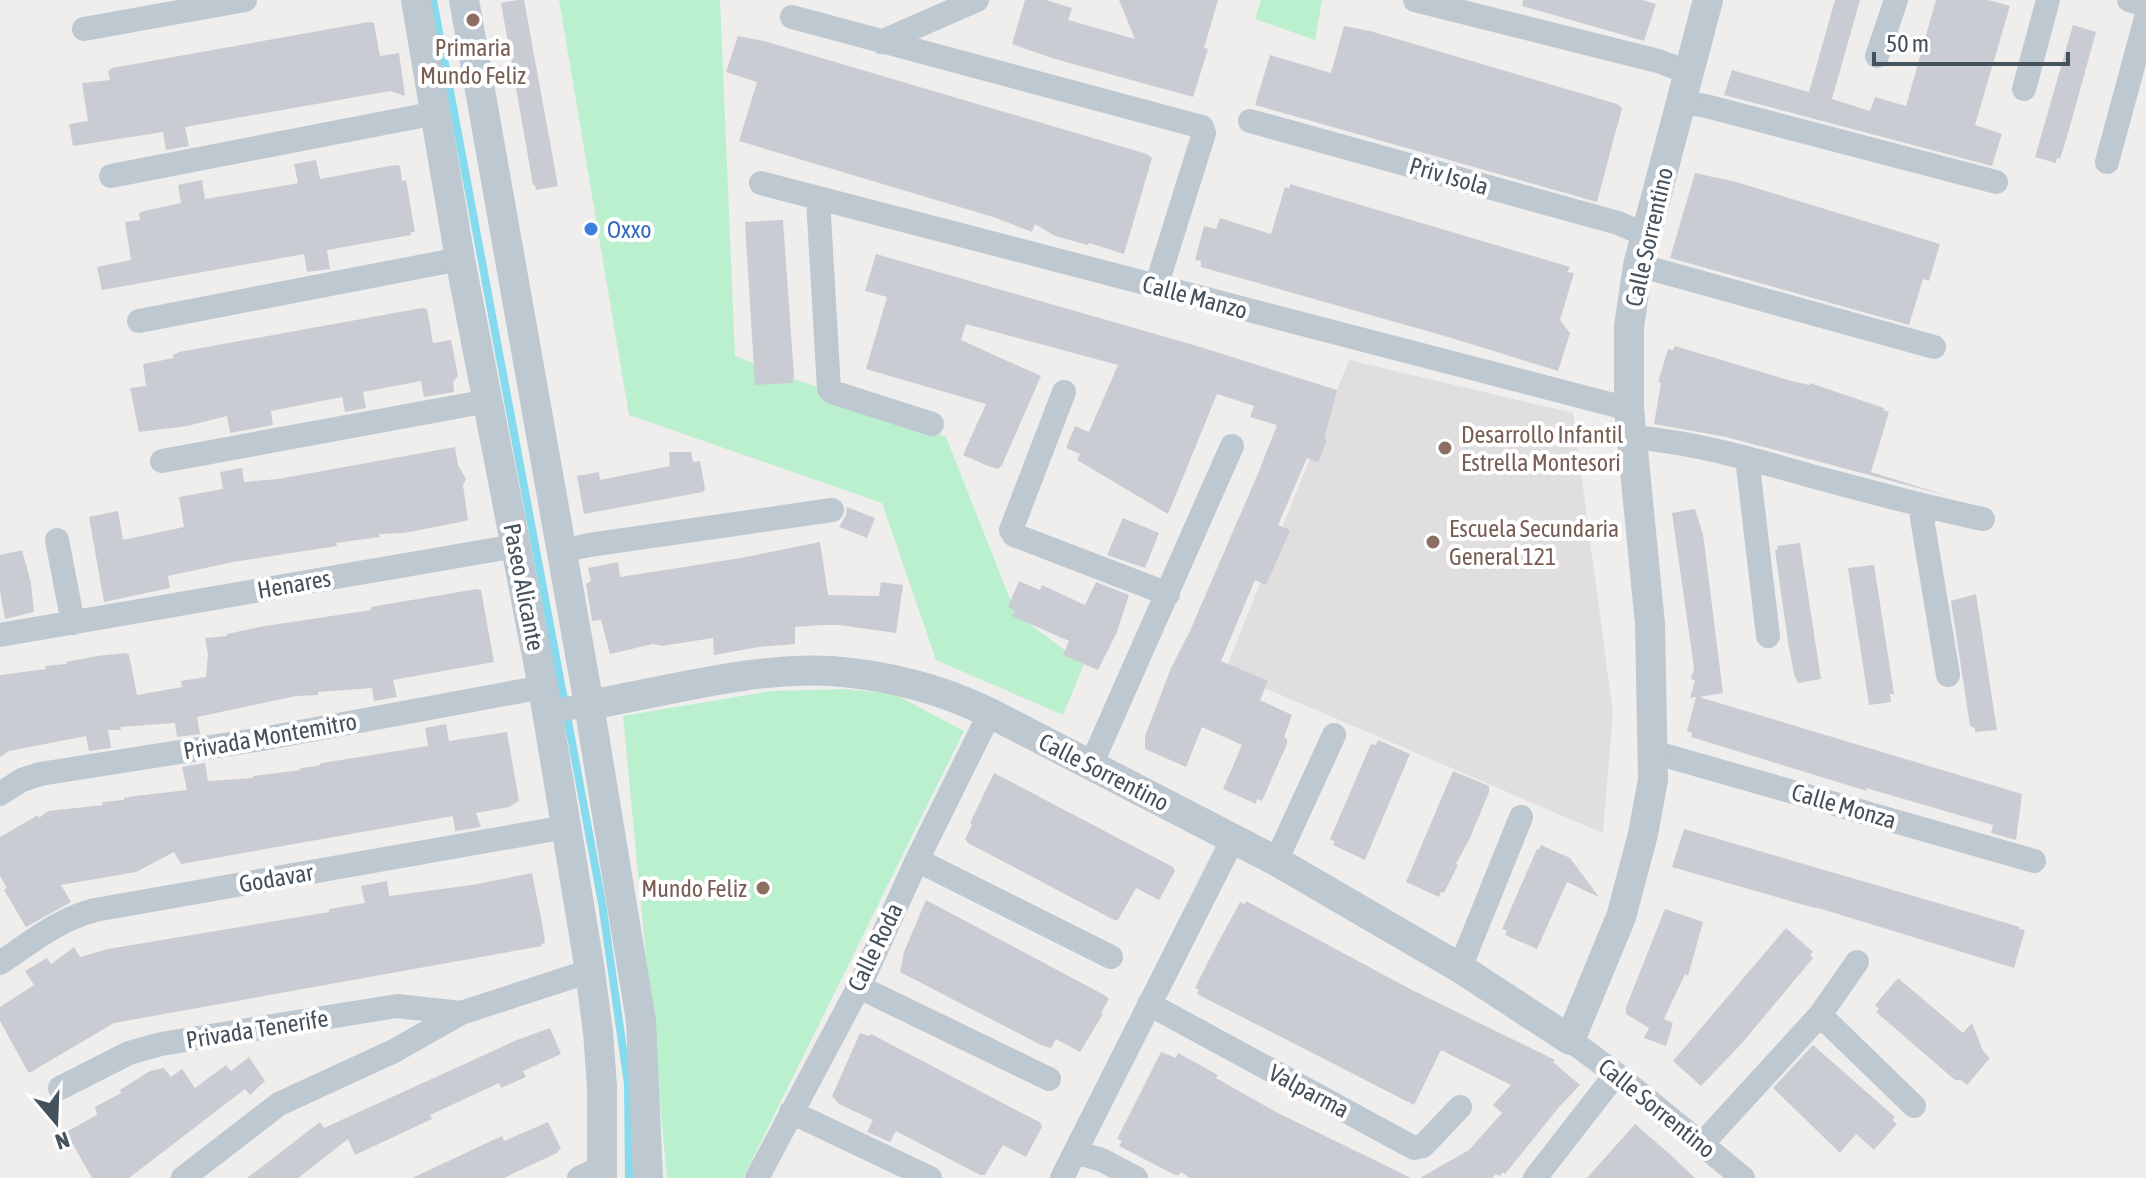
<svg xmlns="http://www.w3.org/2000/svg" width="2146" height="1178" font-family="'Asap Condensed',sans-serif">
  <rect width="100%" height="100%" fill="#f0eded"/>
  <path fill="#e1dedf" d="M1349,360L1573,413L1613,713L1603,833L1225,671Z"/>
  <path fill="#baf0ce" d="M559,0H720L735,356L946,437L1016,614L1084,664L1063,715L936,660L882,503L629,415Z
    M1261,0H1322L1315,40L1255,19Z
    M847,689L894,694L964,731L743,1178H667L623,716L772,691Z"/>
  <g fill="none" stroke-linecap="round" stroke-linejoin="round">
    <path stroke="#85daee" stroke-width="8" d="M433,0L602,903L628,1084L629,1178"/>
  </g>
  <path fill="#caccd3" d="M517,0H524L558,186L536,190L535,185H533L501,3Z
    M1025,0H1046L1072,8L1068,20L1135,39L1119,0H1218L1204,48L1208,49L1193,97L1055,59L1012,44Z
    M1523,0H1642L1656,4L1644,41L1522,6Z
    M1835,0H1860L1832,99L1870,111L1875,97L1906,106L1936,0H1988L2010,6L1975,125L2002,134L1992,166L1724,95L1732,70L1809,92Z
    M369,22L374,23L380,56L399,53L405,96L390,91L185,127L189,146L166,150L163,132L73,146L69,124L88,121L82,83L110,80L108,71L112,68Z
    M2073,25L2096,32L2067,137L2060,159L2057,158L2056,163L2035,157Z
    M1344,26L1370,31L1617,104L1622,108L1597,202L1255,105L1270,55L1331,73Z
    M738,36L764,41L1147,154L1152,158L1124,254L1089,243L1088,245L1055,236L1035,224L1032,232L993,217L739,141L757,82L726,72Z
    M316,160L320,179L395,165L400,166L402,181L406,180L415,232H411V235L327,250L330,269L307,272L304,254L102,290L97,267L131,260L125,222L140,220L139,213L144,211L181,203L178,185L202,180L205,199L282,186L298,183L294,164Z
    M1695,173L1736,182L1940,244L1929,281L1923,279L1909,325L1670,258Z
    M1290,184L1570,267L1567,272L1574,273L1560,320L1570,333L1558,371L1448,337L1201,267V261L1195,260L1204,226L1216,229L1220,218L1271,234L1285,187L1290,188Z
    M783,220L794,377L792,383L755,385L745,222Z
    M876,254L1197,346L1337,390L1324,439L1327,440L1318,463L1307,458L1278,525L1290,530L1286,540L1266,585L1255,580L1221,661L1268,681L1260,700L1292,715L1284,737L1287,739V744L1262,801L1257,799L1256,804L1223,789L1242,745L1202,727L1186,767L1145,749V736L1171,668L1190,631L1259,471L1277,425L1250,417L1254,406L1217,394L1168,514L1077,460L1080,454L1066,448L1075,426L1089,432L1118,365L966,324L961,340L1041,376L1002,465L998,469L988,466L963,455L986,404L866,369L887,297L865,291Z
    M422,308L427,309L433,343L451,340L458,376L453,382L454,392L424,397L421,381L363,392L366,408L345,412L342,397L271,411L273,425L230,433L227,416L187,426L139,432L130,388L146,386L143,364L174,358L173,355L179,352Z
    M1675,346L1788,380L1809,385L1810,383L1884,408L1883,410L1889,412L1871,472L1948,496L1726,437L1654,424L1661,383L1658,382L1668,349L1673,350Z
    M455,447L458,465L466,479L463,485L468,520L465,521L404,533L379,534L380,537L336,543L337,546L233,562L168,576L170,588L104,602L89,517L118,511L123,540L184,527L179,497L223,489L220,472L242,468L244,482L278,479Z
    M669,452H691L693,462L700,461L705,489L703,492L584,514L577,476L599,472L600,480L670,466Z
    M847,507L875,518L867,538L839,527L846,515Z
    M1695,509L1703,534L1723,693L1699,697L2022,794L2016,840L1991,833L1993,825L1866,788L1867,791L1691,737L1692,733L1687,731L1696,697L1690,698L1695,680L1691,679L1694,668L1672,513Z
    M1123,518L1159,533L1145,568L1107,555Z
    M820,542L828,595L879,596L881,582L903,585L896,633L839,625H821L795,627V644L759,647L714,655L713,638L662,646L653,644L610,654L601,620L592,621L586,584L591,581L588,568L618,562L620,577L741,558Z
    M1800,543L1821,679L1798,683L1794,674L1788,642L1775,550H1778L1777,546Z
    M22,550L31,583L34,612L5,619L0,591V555Z
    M1874,565L1894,694H1890L1891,702L1869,705L1848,568Z
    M1019,581L1040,590L1042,585L1085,605L1096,582L1129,595L1117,632L1098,670L1063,655L1069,641L1012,616L1015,611L1008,607Z
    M477,589L481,590L494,662L393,680L397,697L374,701L372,688L318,692V695L296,696L197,717L200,734L177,737L175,723L120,727L121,730H108L111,748L89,751L86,736L9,751L0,757V675L46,669L45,666L66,664V662L97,656L126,653L129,655L137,695L182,687L181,681L206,677L208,654L205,638L227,636V634L259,627L371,610V607L394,603Z
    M1976,594L1997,730L1975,732V728L1970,726L1951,601Z
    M446,724L449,741L507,732L519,801L509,807L476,813L481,827L455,831L453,816L181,864L174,852L136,872L61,885L71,902L26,927L4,890L7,888L0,876V837L38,815L39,818L48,811L103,805L102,802L124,800V798L135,796L187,790L182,767L205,763L208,781L253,778V776L301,770L300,768L318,766L322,763L428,746L425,728Z
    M1378,740L1410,754L1365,860L1333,845L1335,842L1330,839L1371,744L1376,745Z
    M1453,771L1489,786V792L1470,838L1456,864L1458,865L1444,893L1441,892L1439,897L1406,882Z
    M994,773L1173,867L1175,871L1159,900L1136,888L1118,920H1114L968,843L965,839L972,825L970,823Z
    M1684,829L2020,927L2019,929L2025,930L2014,968L1815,907L1818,909L1672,867Z
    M1541,845L1570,858L1599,897L1567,882L1537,949L1505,935L1507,931L1502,929L1537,849L1539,850Z
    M532,873L543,928L545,943L541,944L542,946L114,1023L31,1072H28L0,1021V1007L34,985L25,971L47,958L51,964L74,947L80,957L108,949L329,912V909L365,903L361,886L387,881L389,896L472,885Z
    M926,900L1106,996L1109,999L1101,1013L1103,1014L1080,1052L1056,1039L1051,1048L1041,1045L900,972L904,952Z
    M1246,901L1412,990L1555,1060L1553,1062L1580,1085L1559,1107L1505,1174L1503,1172L1500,1176L1496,1174L1492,1178H1420L1469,1150L1502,1113L1493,1105L1511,1085L1441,1050L1414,1105L1197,994L1199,990L1195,988L1211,956L1240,902L1245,904Z
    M1665,909L1703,922L1688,976L1685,974L1664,1019L1673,1023L1666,1046L1644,1038L1649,1028L1626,1014V1007Z
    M1786,928L1813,952L1810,955L1813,958L1743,1042L1701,1086L1673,1061Z
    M1898,978L1963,1033L1972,1023L1983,1051L1990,1058L1967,1085L1961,1080H1955L1941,1068L1876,1012L1879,1009L1875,1005Z
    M550,1028L561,1054L523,1071L526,1077L501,1088L499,1083L430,1115L432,1119L355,1155L348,1139L298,1178H247L320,1122L324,1128L517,1040Z
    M860,1033L870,1036L871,1034L1041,1123L1042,1127L1026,1157L1003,1145L985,1175H980L896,1131L890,1142L867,1132L873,1120L839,1104L832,1096Z
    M1813,1045L1895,1117L1892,1120L1897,1124L1874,1150L1856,1134L1840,1153L1773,1088Z
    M1161,1052L1176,1058L1178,1053L1218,1075L1216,1078L1274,1111L1411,1178H1190L1181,1172L1179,1175H1175L1119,1146L1122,1141L1117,1139Z
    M249,1057L265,1081L250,1095L245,1089L129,1178H92L66,1132L97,1115L95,1107L121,1093L120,1090L150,1071L164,1068L171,1077L182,1069L195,1088L226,1065L231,1071Z
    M548,1122L561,1149L558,1150L559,1152L504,1178H412L502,1136L504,1141Z
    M1635,1124L1674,1158L1695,1178H1587Z"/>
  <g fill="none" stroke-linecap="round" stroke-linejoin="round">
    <path stroke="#bdc8d0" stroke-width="24" d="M1415,0L1658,61L1690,73
      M2129,0L2146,5
      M792,17L1202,127L1204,133L1156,287
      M84,29L245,0
      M881,42L977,0
      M1877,56L1896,0
      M2024,89L2048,0
      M1681,102L1706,106L1996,182
      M1250,121L1618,223L1646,235
      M2107,162L2146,18
      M111,176L436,113
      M761,183L1629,409
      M818,199L829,389L832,392L932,424
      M1638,265L1934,347
      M139,321L460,259
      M1064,392L1011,530L1014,535L1168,594
      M1631,437C1693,442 1752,459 1811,476C1868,491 1925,507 1983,519
      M1747,458L1768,636
      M162,461L488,401
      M1920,506L1948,675
      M57,540L73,623
      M562,551L589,545L832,510
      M0,635L516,546
      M547,712L589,705
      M1653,752L2034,861
      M1091,765L1232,446
      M0,794L22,780L40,774L262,739L543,687
      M917,860L1111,957
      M1276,861L1334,735
      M0,963C30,943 59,919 95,910L566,827
      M1460,968L1521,817
      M857,986L1049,1079
      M1149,1004L1414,1148L1423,1146L1460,1107
      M1820,1015L1914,1106
      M1570,1040L1616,1074L1743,1178
      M60,1088L129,1053L161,1044L397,1006L461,1013
      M791,1112L930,1178
      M1702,1144L1820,1015L1857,962
      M1075,1152L1102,1160L1136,1178
      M183,1178L279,1104L394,1051L461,1013L590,971
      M579,1178L602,1167
      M757,1178L862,981L917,860L990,713
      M1062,1178L1233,839
      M1535,1178L1616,1074"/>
    <path stroke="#bdc8d0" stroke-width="30" d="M416,0L460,259L543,687L590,971L598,1032L602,1086V1178
      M464,0L589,705L641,1021L648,1178
      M589,705C662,692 758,666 831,671C885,675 941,689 990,713L1276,861L1460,968L1570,1040L1621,917L1643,834L1653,780L1650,624L1629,409V327L1638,265L1708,0"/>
  </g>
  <g fill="#8d6e63" stroke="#fff" stroke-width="3">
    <circle cx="473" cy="20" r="8"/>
    <circle cx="1445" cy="448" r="8"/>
    <circle cx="1433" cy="542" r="8"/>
    <circle cx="763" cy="888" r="8"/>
  </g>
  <circle fill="#3f7fe0" stroke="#fff" stroke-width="3" cx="591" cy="229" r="8"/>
  <g text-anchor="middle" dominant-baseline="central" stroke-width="8" stroke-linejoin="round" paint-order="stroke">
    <g font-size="24" fill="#785e54" stroke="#fff" text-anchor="start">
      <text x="473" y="47" text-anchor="middle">Primaria<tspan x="473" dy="28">Mundo Feliz</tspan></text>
      <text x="1461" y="434">Desarrollo Infantil<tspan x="1461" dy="28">Estrella Montesori</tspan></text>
      <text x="1449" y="528">Escuela Secundaria<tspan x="1449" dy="28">General 121</tspan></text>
      <text x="747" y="888" text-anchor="end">Mundo Feliz</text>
    </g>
    <g font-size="24" fill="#45515b" stroke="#fff">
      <text transform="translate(1449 176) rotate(16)">Priv Isola</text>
      <text transform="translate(1649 237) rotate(-77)">Calle Sorrentino</text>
      <text transform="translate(1195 297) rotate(15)">Calle Manzo</text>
      <text transform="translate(294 584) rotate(-10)">Henares</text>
      <text transform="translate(524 587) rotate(79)">Paseo Alicante</text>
      <text transform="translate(270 736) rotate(-10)">Privada Montemitro</text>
      <text transform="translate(1104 772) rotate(27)">Calle Sorrentino</text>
      <text transform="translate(1844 806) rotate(16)">Calle Monza</text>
      <text transform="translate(276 878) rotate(-10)">Godavar</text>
      <text transform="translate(875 947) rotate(-64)">Calle Roda</text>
      <text transform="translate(257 1029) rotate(-9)">Privada Tenerife</text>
      <text transform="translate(1309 1091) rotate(28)">Valparma</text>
      <text transform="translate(1657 1108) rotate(39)">Calle Sorrentino</text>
    </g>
    <g font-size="24" fill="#366cbe" stroke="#fff" text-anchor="start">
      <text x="607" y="229">Oxxo</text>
    </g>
  </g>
  <g transform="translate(56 1122) rotate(161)" stroke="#ffffff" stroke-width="6" paint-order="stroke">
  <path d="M0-6L14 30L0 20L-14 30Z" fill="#45515b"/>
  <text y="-12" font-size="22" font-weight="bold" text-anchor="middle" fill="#45515b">N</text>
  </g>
  <path d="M1874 52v12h194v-12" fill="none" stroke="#45515b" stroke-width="4"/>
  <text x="1886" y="52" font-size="24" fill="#45515b" stroke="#ffffff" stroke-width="6" paint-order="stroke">50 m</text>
</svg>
